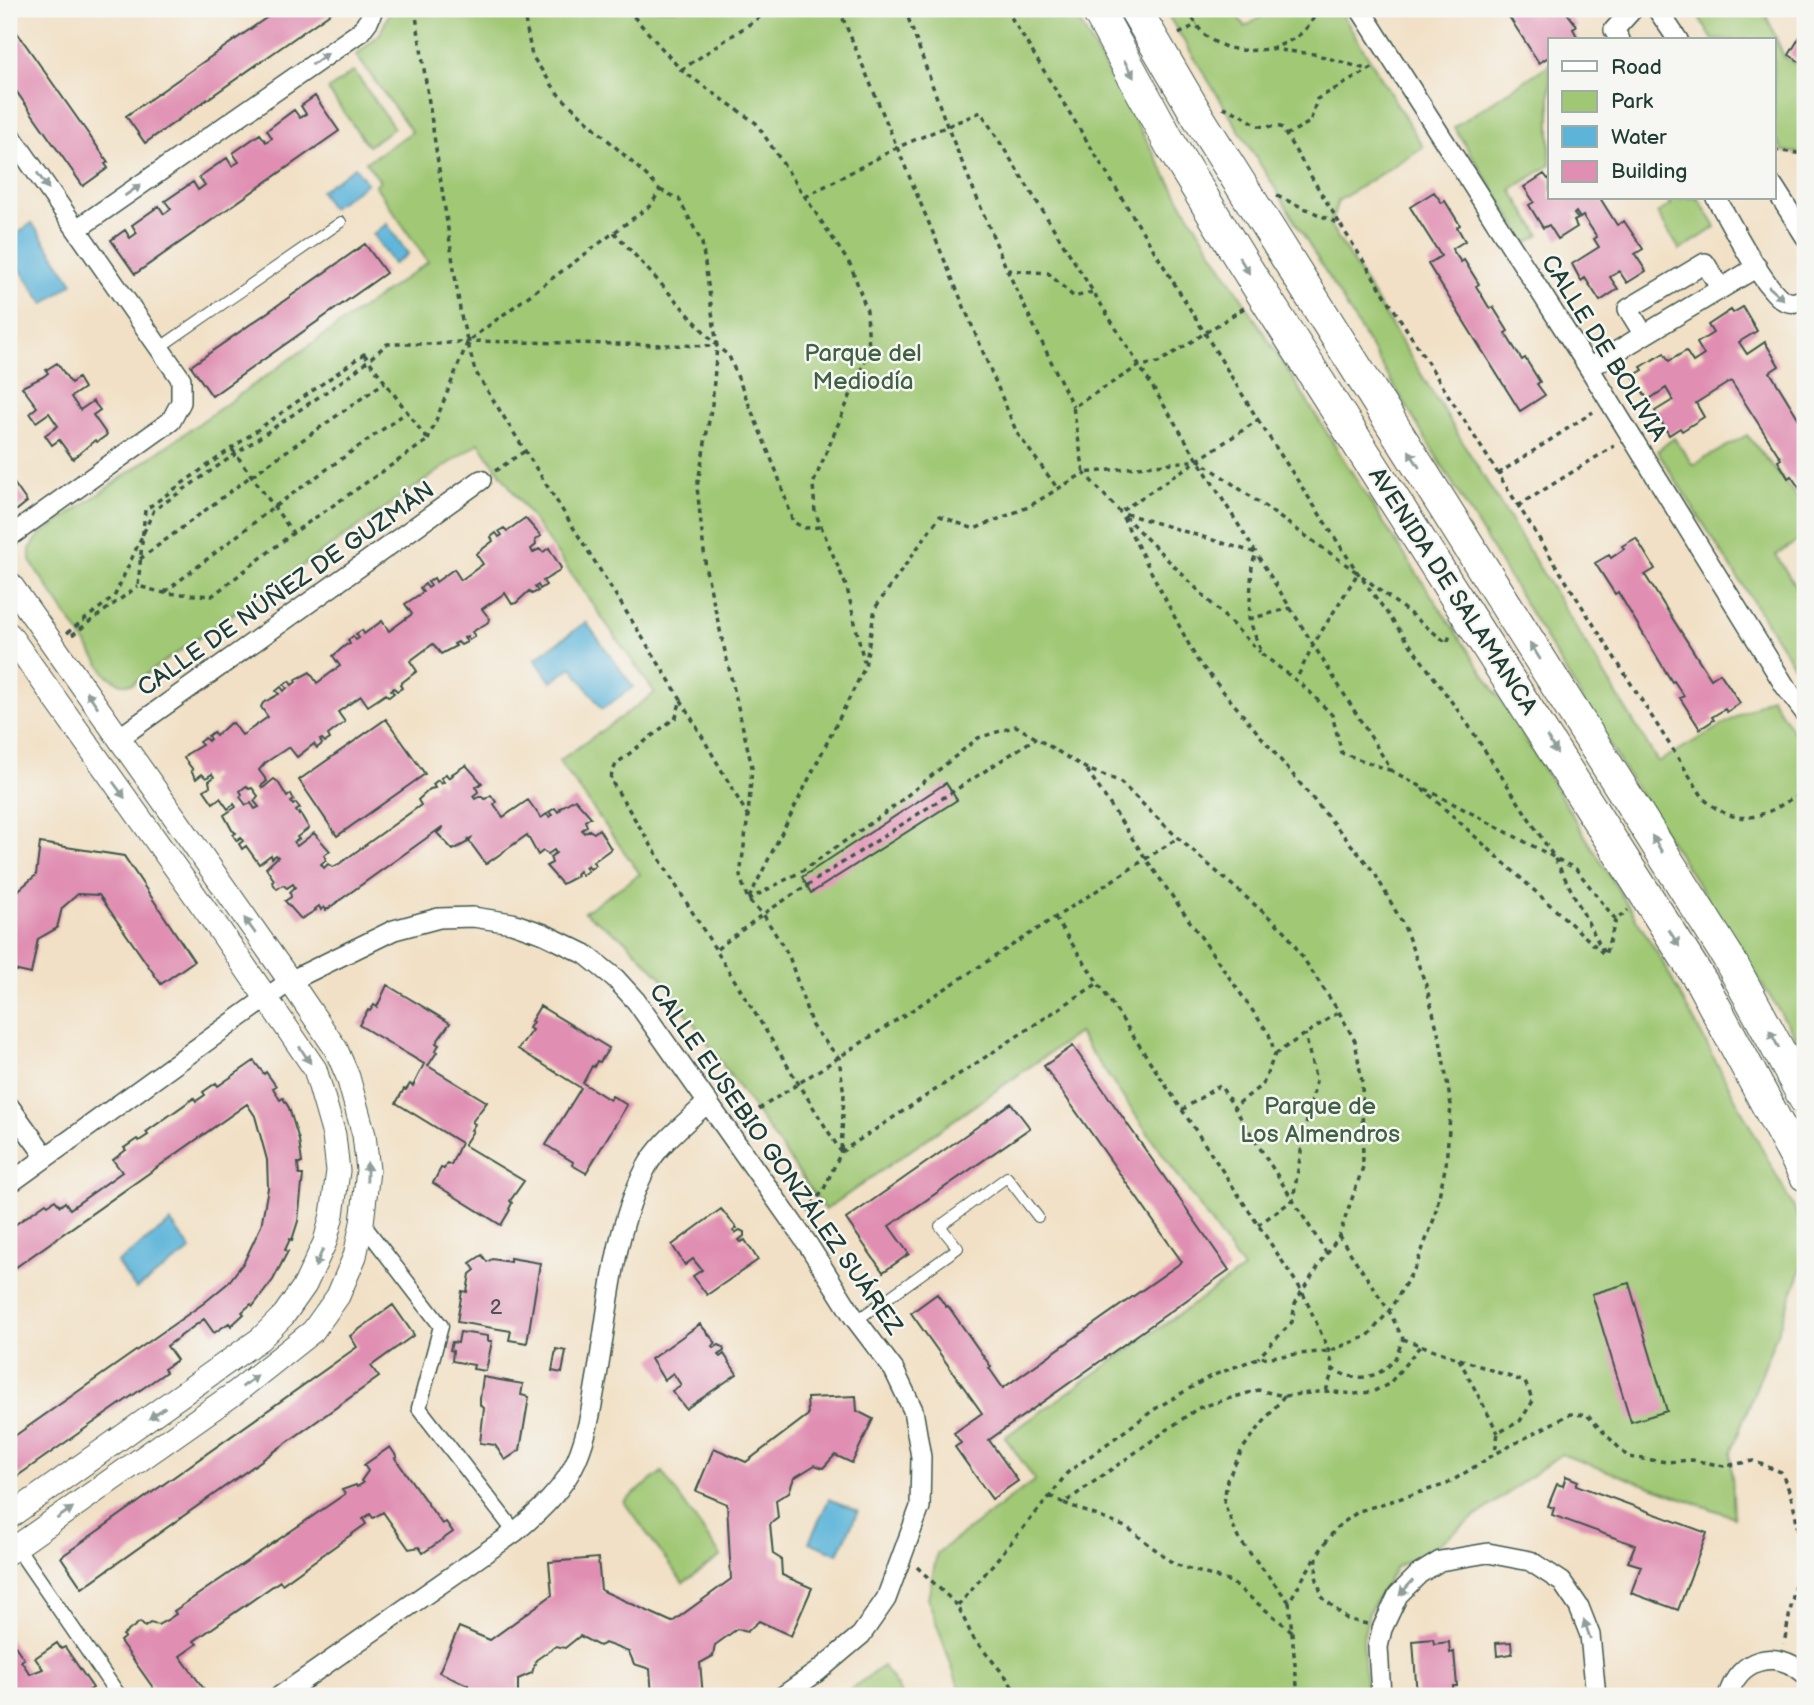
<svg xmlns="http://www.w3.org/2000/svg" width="1814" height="1705" font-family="'Balsamiq Sans',sans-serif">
  <rect width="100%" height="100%" fill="#f6f6f2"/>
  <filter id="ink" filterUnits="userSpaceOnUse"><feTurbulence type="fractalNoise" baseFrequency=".0143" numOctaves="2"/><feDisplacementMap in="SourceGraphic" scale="14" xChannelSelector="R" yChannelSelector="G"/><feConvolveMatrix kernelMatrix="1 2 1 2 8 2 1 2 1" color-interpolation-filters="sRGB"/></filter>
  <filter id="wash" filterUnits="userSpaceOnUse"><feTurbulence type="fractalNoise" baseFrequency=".00686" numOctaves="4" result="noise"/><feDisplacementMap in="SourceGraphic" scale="28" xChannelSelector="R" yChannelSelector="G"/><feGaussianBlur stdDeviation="1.57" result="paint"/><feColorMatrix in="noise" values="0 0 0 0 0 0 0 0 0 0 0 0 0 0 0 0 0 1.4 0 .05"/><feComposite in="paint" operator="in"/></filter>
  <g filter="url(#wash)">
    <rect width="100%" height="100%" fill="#f1e0c5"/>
    <path fill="#a0c874" stroke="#608254" stroke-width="2" d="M391,9H1072L1183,205L1392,536L1503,703L1661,959L1805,1229V1260L1731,1453L1734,1517L1561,1454L1437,1545L1396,1567L1369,1612L1363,1639L1366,1696H962L928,1599L937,1553L1035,1480L1005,1437L1243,1269L1078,1033L825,1210L661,977L625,940L584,912L640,874L559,761L655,693L479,443L132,684H121L107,675L30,561V549L39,536L428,262L375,185L380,181L366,162L412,132L356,55L380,34Z
      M1164,9H1233L1245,27L1274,9H1339L1423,147L1338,201L1330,225L1658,762L1771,697L1805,750V1051L1630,779L1283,201Z
      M1694,9H1760L1765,12L1784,57L1805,70V154L1783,151L1774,135V40H1713Z
      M1550,64V165L1511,190L1540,235L1527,243L1454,127Z
      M354,71L394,128L368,146L328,90Z
      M1667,198H1698L1716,227L1680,250L1657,213L1671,205Z
      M1747,435L1795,494L1805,511V536L1776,555L1805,602V683L1657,451L1674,438L1693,465Z
      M662,1472L721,1556L683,1583L624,1502Z
      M883,1666L903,1696H841Z"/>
    <path fill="#5cb4d9" stroke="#3e7886" stroke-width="2" d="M355,167L367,183L331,208L320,191Z
      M32,223L73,283L44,304L9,253V240Z
      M387,224L408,254L393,264L373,234Z
      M586,622L633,687L602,709L572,667L551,682L535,659Z
      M171,1222L191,1250L136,1289L117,1263Z
      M829,1499L858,1511L838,1554L809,1542Z"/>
    <g id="blocks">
      <path fill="#e08fb2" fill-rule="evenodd" d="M279,9H336L145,143L126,116Z
        M1504,9H1547L1550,13L1557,9H1564L1577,26L1573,29L1578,38L1574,40H1550V56L1539,63Z
        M9,21L108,162L105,164L108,168L83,186L9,81Z
        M1801,35L1805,38V65L1789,55Z
        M315,96L339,131L135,274L111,240L125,230L130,238L137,233L132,225L159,206L164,214L171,209L165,201L193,182L198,190L205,185L199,177L227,158L232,166L239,162L233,153L260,134L266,142L272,138L267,130L294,110L300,118L306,114L301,106Z
        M1544,174L1548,179L1550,178V198H1600L1617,225L1624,221L1643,249L1635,254L1646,271L1627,283L1619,271L1610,277L1618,289L1600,301L1585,278L1581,281L1572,264L1599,247L1594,239L1597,237L1583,216L1580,218L1576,212L1574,214L1578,219L1574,221L1577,227L1558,239L1549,225L1543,228L1529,205L1534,202L1524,187Z
        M1434,192L1442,203L1445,201L1460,225L1457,227L1465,241L1452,249L1461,262L1464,260L1479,284L1476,286L1490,309L1493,307L1508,331L1505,333L1522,360L1525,358L1540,382L1537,384L1545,395L1520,411L1428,264L1441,256L1410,207Z
        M365,244L386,273L212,396L191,366Z
        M1743,307L1757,331L1739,342L1747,354L1765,342L1779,366L1770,372L1805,429V490L1804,487L1800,489L1791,476L1788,478L1778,461L1781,459L1731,381L1696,403L1704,417L1682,431L1680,428L1669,435L1655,411L1673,400L1666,388L1648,400L1633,376L1643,370L1641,367L1664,353L1669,361L1686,351L1693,362L1704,355L1697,343L1713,333L1708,325L1731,310L1733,313Z
        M57,363L71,383L78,378L84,388L71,397L80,410L93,401L100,410L93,415L107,435L97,442L95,440L73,459L59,440L52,445L45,435L58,426L49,413L36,422L30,413L37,407L22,387L43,377L48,373L46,370Z
        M9,476L27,502L17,510L9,512Z
        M525,518L541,536L535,540L536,545L531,549L533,553L539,549L543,552L549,548L561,568L558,572L543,581L546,585L540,589L538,585L535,587L538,591L532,594L529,591L516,603L512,604L505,593L482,609L490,619L487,623L472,632L475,636L469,640L467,636L464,638L467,642L461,645L458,642L454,644L456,646L441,654L433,644L410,661L417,671L400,684L402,688L397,691L394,688L391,690L394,693L389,697L386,694L368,706L361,696L338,712L345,722L328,735L330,739L325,742L322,739L320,740L322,744L317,748L314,744L297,757L289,747L265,763L259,770L267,781L261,786L263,788L274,779L278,782L287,797L291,794L294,800L291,802L293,805L296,803L300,808L296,811L299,815L300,813L309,828L297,837L299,839L294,842L297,846L314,833L330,851L324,855L326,860L321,864L324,868L328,864L333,867L339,864L421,805L418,800L430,789L435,788L433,784L438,780L441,784L444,782L441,778L446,774L449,778L453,775L452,774L466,765L482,783L476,787L478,792L473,796L475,799L480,796L485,799L491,795L496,802L494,804L503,817L528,800L541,818L547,814L549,817L552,815L549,812L555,808L558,812L561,809L560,808L575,799L591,817L585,821L587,826L582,830L584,833L589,830L594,833L599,829L611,849L593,862L596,865L590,869L588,865L585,867L588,871L582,875L579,871L576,874L577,876L562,884L546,866L552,863L550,857L556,853L554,850L548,854L543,851L538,855L527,835L486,864L469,841L471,838L467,840L468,842L453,850L437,833L443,828L442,827L326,910L324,907L321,910L319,906L315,909L316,910L301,919L285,901L291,897L290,892L295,887L293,884L287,888L283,885L277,889L272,882L274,880L266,868L278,857L276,855L272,858L271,855L259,864L246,846L242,849L239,844L243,841L241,838L237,841L233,835L236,833L232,830L224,815L236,807L234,804L228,809L220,798L213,803L204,790L210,786L209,781L214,777L212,774L206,778L202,774L196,779L191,771L193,770L184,758L187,754L202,745L199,742L205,738L208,741L210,739L208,736L213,732L216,736L229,724L233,723L242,735L244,734L268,717L261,707L263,703L279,694L276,691L281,687L284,691L287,688L284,685L289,681L292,685L296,682L295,680L310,672L317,683L340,666L333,656L346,645L350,644L348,640L353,636L356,640L359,638L356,634L362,630L364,634L382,621L389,631L412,614L405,604L423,592L420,588L425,584L428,588L431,586L428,582L434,578L436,582L454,569L461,580L483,564L476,554L493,541L491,537L496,533L499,537L502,535L499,531L504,528L507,531ZM246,786L249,789L252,788L258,796L254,801L259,807L255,809L251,803L246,805L240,797L242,794L240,791Z
        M1636,538L1655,569L1645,575L1711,679L1720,673L1740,703L1727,712L1725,709L1712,717L1714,720L1700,729L1680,698L1684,696L1674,681L1672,682L1618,592L1615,594L1595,563L1609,555L1611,558L1624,549L1622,546Z
        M386,719L425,774L337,836L299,780Z
        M946,783L957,800L811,893L802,877Z
        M40,843L124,856L194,961L161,984L99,895L78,894L62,908L57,928L38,939L31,974L9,969V912L12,910L13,895L36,875Z
        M387,985L450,1023L436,1043L439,1045L435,1051L437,1052L428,1066L487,1102L472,1122L475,1124L471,1130L473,1131L464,1145L524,1181L510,1201L512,1203L509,1209L510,1210L501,1225L433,1183L441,1168L444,1169L447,1163L451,1165L461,1143L396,1103L404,1089L406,1090L410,1084L413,1086L424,1064L359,1025L368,1010L370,1011L374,1005L377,1007Z
        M540,1006L609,1048L600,1062L597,1061L594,1067L592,1066L583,1083L610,1100L612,1096L627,1105L586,1173L572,1165L573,1162L546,1145L581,1088L518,1049L532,1030L529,1028L533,1022L531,1021Z
        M1073,1046L1229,1270L989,1440L1018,1481L992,1499L955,1447L961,1443L954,1433L982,1413L911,1313L937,1294L946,1307L948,1306L991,1367L989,1368L1003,1388L1182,1262L1044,1066Z
        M254,1061L264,1074L266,1072L276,1086L273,1088L280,1100L283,1098L289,1108L299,1140L302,1163H298L299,1175H303L298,1221L292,1240L290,1239L285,1250L288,1251L273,1280L253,1306L251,1304L242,1312L244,1314L231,1326L229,1323L214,1333L204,1319L167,1346L177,1360L164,1369L166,1372L16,1477L14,1475L9,1478V1440L204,1303L228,1283L244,1262L261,1226L268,1188L267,1160L255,1116L247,1104L9,1272V1229L46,1203L48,1205L55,1200L60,1206L65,1202L70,1209L122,1172L113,1160L126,1150L124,1148L137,1139L139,1141L148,1135L146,1132L194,1098L196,1101L205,1095L203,1092L216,1083L218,1086Z
        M1011,1103L1030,1128L889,1226L909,1254L883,1272L846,1219Z
        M721,1209L737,1228L733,1231L735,1233L740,1230L744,1232V1236L739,1240L741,1242L745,1240L758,1260L707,1295L693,1276L702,1270L693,1259L685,1265L672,1245Z
        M482,1255L487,1262L492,1259L510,1262V1258L540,1263L527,1343L509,1340L511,1331L457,1322L462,1291L467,1292L470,1274L475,1270L470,1263Z
        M1629,1283L1667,1411L1631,1422L1592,1294Z
        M393,1305L414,1335L371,1366L379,1377L82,1588L61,1557L357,1347L350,1336Z
        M700,1324L716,1343L712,1346L714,1348L719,1345L723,1347L724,1351L718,1355L720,1357L724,1354L737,1374L686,1409L672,1391L681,1385L673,1373L664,1380L651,1359Z
        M460,1332L488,1336V1341H492L486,1371L473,1369L474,1365L452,1361L453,1351L450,1350L452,1342L458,1343Z
        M556,1349L566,1351L562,1373L552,1371Z
        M483,1377L523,1384L521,1395L529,1397L520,1450L505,1460L495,1445L480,1443L484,1408L480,1405V1399Z
        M856,1396L857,1411L873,1419L852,1463L835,1455L823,1468L815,1465L794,1478L789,1492L776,1500L778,1518L770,1524L773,1554L781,1559L782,1575L812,1588L791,1636L759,1621L747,1632L737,1629L715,1645L713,1656L700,1663L703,1696H652L650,1669L634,1664L629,1652L605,1643L599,1646L580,1636L565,1648L556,1646L536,1660L532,1673L518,1679V1696H469L468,1685L439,1672L459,1627L490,1640L552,1595L549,1562L598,1558L601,1590L672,1622L731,1579L727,1504L696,1491L714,1448L746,1462L808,1415L807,1398Z
        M390,1447L397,1457L395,1458L442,1524L446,1522L453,1532L423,1553L419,1547L409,1549L383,1512L373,1518L370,1514L363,1519L366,1524L282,1584L280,1581L194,1641L197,1644L180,1656L209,1696H159L120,1641L125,1637L123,1635L140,1622L145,1627L150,1623L158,1625L169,1619L176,1614L174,1611L345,1494L342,1490L356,1485L357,1487L363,1483L361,1481L368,1471L364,1465Z
        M1566,1476L1578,1481L1576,1485L1707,1533L1678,1610L1631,1593L1641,1566L1628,1562L1635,1545L1552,1515L1554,1508L1548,1506L1557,1484L1563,1486Z
        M9,1637L24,1659L21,1661L30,1674L43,1669L35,1658L57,1643L61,1649L65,1647L93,1688L90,1690L95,1696H9Z
        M1433,1639L1434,1644L1449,1642L1450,1653L1454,1652L1457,1686H1453V1696H1417L1413,1641Z
        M1511,1642L1512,1654L1497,1656L1496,1643Z"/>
    </g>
  </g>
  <g filter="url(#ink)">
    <use href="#blocks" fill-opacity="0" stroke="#3e554a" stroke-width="2"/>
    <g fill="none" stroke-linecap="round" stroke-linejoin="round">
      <g stroke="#3e554a" stroke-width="12">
        <path id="service" d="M159,348L341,222
          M857,1320L958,1248L940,1226L1007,1177L1038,1217"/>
      </g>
      <g stroke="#3e554a" stroke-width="17">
        <path id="pedestrian" d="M362,1223L441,1326L419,1408L515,1532
          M9,1536L119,1696"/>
      </g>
      <g stroke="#3e554a" stroke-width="22">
        <path id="minor" d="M1360,9L1589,368L1785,686L1805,713
          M1657,9L1678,40
          M1620,40L1614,30L1633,9
          M9,133L181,379V402L171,421L9,537
          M1774,187L1805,236
          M1716,198C1729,219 1765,292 1785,301C1793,304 1798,302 1805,298
          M77,229L360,32L369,20L373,9
          M1644,335L1628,309L1705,263L1721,289
          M1589,368L1757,267
          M119,738L481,480
          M9,1106L46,1157
          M9,1184L290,981L394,930L439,918L473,917L512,923L544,934L585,954L615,978L636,1001L809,1246L853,1316L894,1370L913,1410L921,1457L920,1507L886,1599L861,1635L817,1672L783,1696
          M280,1696L515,1532C539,1512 564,1489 577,1459C588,1433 592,1405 597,1376C609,1308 613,1231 646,1168C659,1143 687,1122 708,1102
          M1381,1696L1378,1647L1382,1629L1398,1595L1419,1574L1440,1561L1488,1553L1530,1561L1562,1582L1579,1607L1590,1635L1596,1696
          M1728,1696C1739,1658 1776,1648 1805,1674"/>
      </g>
      <g stroke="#3e554a" stroke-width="25">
        <path id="tertiary" d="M9,582L290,981L336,1049L348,1077L364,1135L368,1170L362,1223L355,1256L338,1296L313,1331L235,1393L9,1552
          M9,634L221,932L315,1069L334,1135L338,1171L332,1215L325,1242L305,1285L284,1315L260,1339L9,1517"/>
      </g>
      <g stroke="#3e554a" stroke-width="34">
        <path id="trunk" d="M1097,9L1172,147L1243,263L1702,983L1805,1175
          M1135,9L1200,120L1728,957L1805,1099"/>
      </g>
      <path stroke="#3e554a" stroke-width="3.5" stroke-dasharray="5 5" stroke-linecap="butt" d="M415,9L461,316L475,371L681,699L676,717L616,764L610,779L841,1152L823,1191L807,1211
        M627,9L681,70L756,123L851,266L867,311L869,351L813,484L815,512L847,588L864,662
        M839,9L1017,433L1058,489
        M905,9L947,126L1007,270L1073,407
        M1006,9L1258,420L1120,512
        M1188,9C1194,20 1199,32 1210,39C1238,59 1289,52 1310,24C1313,20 1315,13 1317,9
        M1179,34L1197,24
        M1271,49L1314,54L1369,70
        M681,70L772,9
        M1223,107L1242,115L1258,126L1281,127L1340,224
        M1286,135L1310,122L1317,99L1374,67
        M1774,150L1805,154
        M660,190L679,199L702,243L717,346L712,404L697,487L706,570L752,767L748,816L740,876L748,900L763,914L789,956L812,1026L839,1058L844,1095L841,1151
        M1277,196L1340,224L1704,799C1728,820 1747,823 1776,808C1786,803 1793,796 1805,793
        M805,197L898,147L981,112L1392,771L1576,869L1616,920L1628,910
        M614,232L717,346L729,356L777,473L793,522L805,528L820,527
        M1007,270L1048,273L1074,297L1093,292
        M1244,308L1158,363L1139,366L1073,407L1084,473L1199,460L1358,573L1313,645L1296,680
        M364,354L428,440L293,533L212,596L164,593L138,586L145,510Z
        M1258,420L1358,573L1467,723L1554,857L1605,955
        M428,440L468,341L651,205L660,190L648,177L559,95L532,56L523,9
        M232,449L293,533
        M495,471L525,451
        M1498,474L1593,412
        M1518,506L1614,446
        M1124,516L1260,652
        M140,559L251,476L385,382
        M1362,576L1447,643L1451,633
        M165,592L274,507L407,412
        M1249,619L1291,608
        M67,633L114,597L154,510L352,374L387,344H437L468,341L717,346
        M72,635L138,586
        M681,700L748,816
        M1087,770L1146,859L1269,1034L1275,1054L1263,1084L1234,1107
        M1422,788L1605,955L1616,920
        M749,898L865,667L875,608L940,516L974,529L1028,507L1084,473L1120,512L1256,553L1252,565L1249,619L1262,654L1307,689L1332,715L1342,753L1392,771
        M748,900L802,871L888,811L978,738L1016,726L1087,769L1119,781L1178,838L1285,931L1339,1012L1355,1041L1362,1082L1363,1167L1339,1236L1302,1291L1295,1304L1292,1322L1258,1358
        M1055,918L1302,1291L1329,1351L1333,1369C1353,1382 1378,1380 1394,1360C1398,1354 1400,1345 1403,1339L1389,1311L1339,1236
        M717,949L763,914L1036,738
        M1275,1054L1339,1012
        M1182,1110L1220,1085L1327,1254
        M742,1120L1178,838
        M841,1152L1098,983
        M1258,1225L1293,1200L1304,1134L1316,1081L1305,1034
        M1403,1339L1525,1382L1533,1401L1520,1421L1498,1433L1495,1452
        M1459,1359L1498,1433
        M1326,1391L1333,1370
        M1284,1396L1243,1448L1227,1480L1224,1503L1238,1538L1289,1602
        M1050,1496L1064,1503L1198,1408L1258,1390L1284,1396L1326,1391L1354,1394L1372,1392L1389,1384L1421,1345
        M1064,1503L1128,1528L1174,1564L1231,1582L1293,1632
        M917,1567L958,1606L973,1638L1006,1677L1018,1696
        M958,1606L1050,1496L1067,1473L1155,1409L1209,1377L1258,1358L1329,1351L1368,1336L1389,1311L1416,1266L1434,1219L1446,1164L1451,1105L1440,1040L1426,985L1404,926L1374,872L1197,660L1120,512
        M1367,1624L1347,1619L1322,1597L1316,1576L1317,1555L1336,1528L1359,1511L1447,1484L1495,1454L1570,1414L1587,1415L1628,1457L1667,1462L1692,1460L1724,1466L1753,1461L1781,1472C1811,1532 1795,1582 1784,1644
        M1298,1696L1289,1602L1316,1556"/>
      <use href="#service" stroke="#fff" stroke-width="10"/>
      <use href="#pedestrian" stroke="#fff" stroke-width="14"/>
      <use href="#minor" stroke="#fff" stroke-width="19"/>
      <use href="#tertiary" stroke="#fff" stroke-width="23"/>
      <use href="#trunk" stroke="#fff" stroke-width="32"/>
    </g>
    <defs><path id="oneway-solid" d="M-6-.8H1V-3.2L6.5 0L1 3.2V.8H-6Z" transform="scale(1.75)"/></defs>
    <g fill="#8f9e9a">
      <use href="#oneway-solid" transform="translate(320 59) rotate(-35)"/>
      <use href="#oneway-solid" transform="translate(1129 69) rotate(61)"/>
      <use href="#oneway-solid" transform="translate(43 181) rotate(55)"/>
      <use href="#oneway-solid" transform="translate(133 190) rotate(-35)"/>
      <use href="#oneway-solid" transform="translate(1244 265) rotate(58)"/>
      <use href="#oneway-solid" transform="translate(1776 293) rotate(41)"/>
      <use href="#oneway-solid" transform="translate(1414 459) rotate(-122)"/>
      <use href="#oneway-solid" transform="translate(1535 651) rotate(-122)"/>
      <use href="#oneway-solid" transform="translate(92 699) rotate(-125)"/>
      <use href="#oneway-solid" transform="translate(1552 745) rotate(58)"/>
      <use href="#oneway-solid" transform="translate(119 790) rotate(54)"/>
      <use href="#oneway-solid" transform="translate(1657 844) rotate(-122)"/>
      <use href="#oneway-solid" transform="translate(250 926) rotate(-126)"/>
      <use href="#oneway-solid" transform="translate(1674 938) rotate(58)"/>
      <use href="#oneway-solid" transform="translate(1774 1039) rotate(-118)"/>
      <use href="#oneway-solid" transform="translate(305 1055) rotate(56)"/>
      <use href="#oneway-solid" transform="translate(367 1172) rotate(-89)"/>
      <use href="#oneway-solid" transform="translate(319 1258) rotate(113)"/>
      <use href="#oneway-solid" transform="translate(250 1381) rotate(-37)"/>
      <use href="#oneway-solid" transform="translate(157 1413) rotate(145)"/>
      <use href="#oneway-solid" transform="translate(65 1513) rotate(-35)"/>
      <use href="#oneway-solid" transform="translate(1406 1588) rotate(132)"/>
      <use href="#oneway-solid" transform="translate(1587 1629) rotate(-109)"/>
    </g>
  </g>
  <g text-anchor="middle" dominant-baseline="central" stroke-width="5" stroke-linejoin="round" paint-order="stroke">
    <g font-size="21" fill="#4f5254">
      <text x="496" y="1307">2</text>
    </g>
    <g font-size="24" fill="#1f3d34" stroke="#f6f6f2">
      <text transform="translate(1604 348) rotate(58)">CALLE DE BOLIVIA</text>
      <text transform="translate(286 589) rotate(-35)">CALLE DE NÚÑEZ DE GUZMÁN</text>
      <text transform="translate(1453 591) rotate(57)">AVENIDA DE SALAMANCA</text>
      <text transform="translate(776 1159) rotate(55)">CALLE EUSEBIO GONZÁLEZ SUÁREZ</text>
    </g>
    <g font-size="24" fill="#3f6044" stroke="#f6f6f2">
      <text x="863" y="353">Parque del<tspan x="863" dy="28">Mediodía</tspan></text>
      <text x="1320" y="1106">Parque de<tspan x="1320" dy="28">Los Almendros</tspan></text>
    </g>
  </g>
  <rect width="1814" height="1705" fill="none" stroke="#f6f6f2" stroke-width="35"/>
  <rect x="1548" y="38" width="228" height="161" fill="#f6f6f2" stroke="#a0aca6" stroke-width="2"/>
  <rect x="1562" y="61" width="35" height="10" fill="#ffffff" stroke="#a0aca6" stroke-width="2"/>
  <text x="1611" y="74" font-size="21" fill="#1f3d34">Road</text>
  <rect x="1562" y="91" width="35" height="21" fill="#a0c874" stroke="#a0aca6" stroke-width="2"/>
  <text x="1611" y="108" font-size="21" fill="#1f3d34">Park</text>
  <rect x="1562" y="126" width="35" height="21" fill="#5cb4d9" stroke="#a0aca6" stroke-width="2"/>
  <text x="1611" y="144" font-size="21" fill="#1f3d34">Water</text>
  <rect x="1562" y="161" width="35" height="21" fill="#e08fb2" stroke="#a0aca6" stroke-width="2"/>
  <text x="1611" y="178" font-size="21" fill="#1f3d34">Building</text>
</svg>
